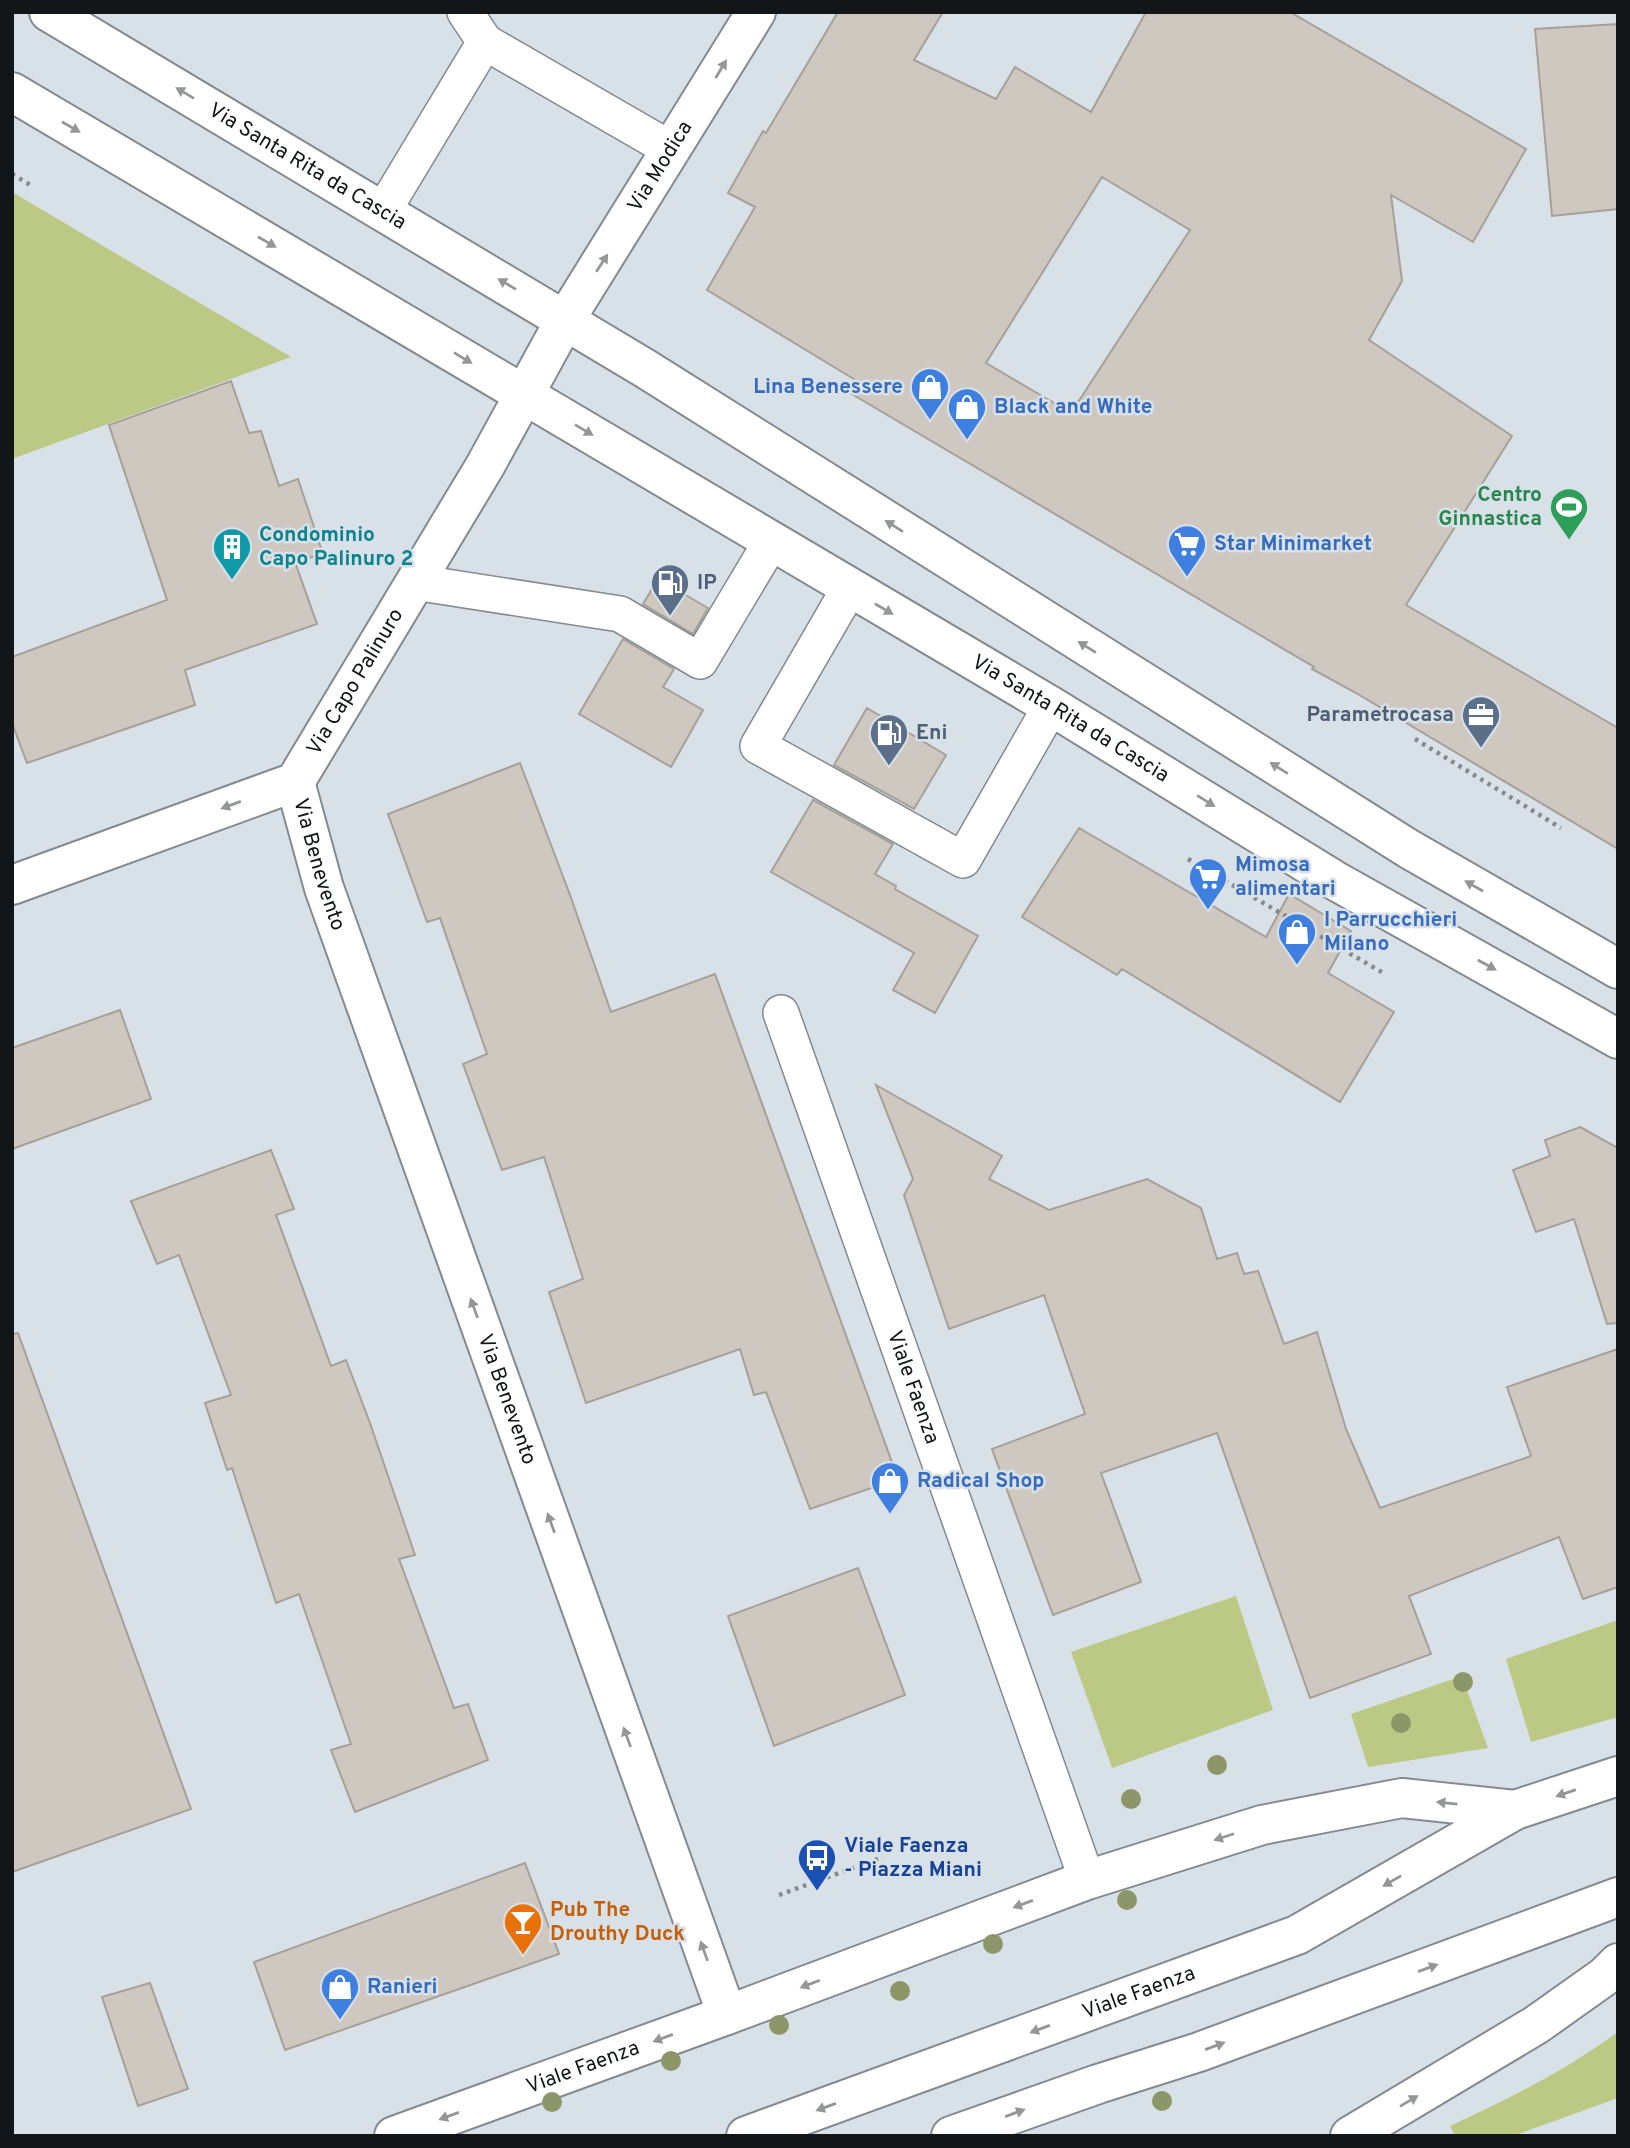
<svg xmlns="http://www.w3.org/2000/svg" width="1630" height="2148" font-family="Overpass,sans-serif">
  <rect width="100%" height="100%" fill="#d9e1e8"/>
  <path fill="#bbc985" d="M12,192L291,357L12,459Z
    M1236,1596L1273,1710L1112,1768L1071,1652Z
    M1618,1620V1717L1531,1742L1506,1659Z
    M1462,1676L1488,1748L1368,1767L1351,1714Z
    M1618,2032V2098L1513,2136H1455L1450,2126C1509,2099 1566,2070 1618,2032Z"/>
  <path fill="#cec8c1" stroke="#a5a098" stroke-width="2" fill-rule="evenodd" d="M838,12H943L914,60L996,99L1015,67L1091,112L1146,12H1290L1526,149L1473,242L1391,195L1402,281L1369,340L1512,436L1406,605L1618,728V849L1356,693L1312,669L1314,667L850,393L857,381L707,290L755,207L728,193L763,131L766,133ZM1102,177L1190,230L1071,413L986,363Z
    M1618,24V209L1552,216L1535,29Z
    M231,381L249,433L261,431L279,486L298,479L323,554L295,562L317,624L185,670L195,705L27,763L12,723V657L167,600L109,425Z
    M658,579L708,608L693,634L643,604Z
    M623,639L674,669L663,687L703,710L671,767L579,714Z
    M867,708L946,755L914,809L834,765Z
    M520,763L570,895L611,1012L715,974L898,1479L810,1509L766,1392L754,1395L740,1349L586,1403L549,1292L583,1279L544,1157L502,1170L463,1064L487,1054L440,918L427,922L388,814Z
    M813,800L893,844L875,874L896,886L895,889L978,936L935,1013L893,990L914,953L771,872Z
    M1079,828L1266,937L1289,894L1351,931L1328,973L1394,1012L1340,1102L1122,969L1117,975L1022,917Z
    M120,1010L151,1099L12,1149V1048Z
    M876,1085L1002,1156L989,1179L1049,1210L1147,1179L1201,1208L1217,1259L1237,1253L1244,1274L1258,1271L1284,1344L1317,1332L1346,1429L1380,1508L1531,1456L1507,1387L1618,1349V1587L1583,1599L1559,1537L1409,1596L1431,1654L1310,1698L1217,1433L1101,1473L1141,1582L1053,1615L992,1449L1085,1414L1044,1295L949,1329L904,1195L913,1179Z
    M1580,1127L1618,1148V1323L1607,1324L1574,1219L1536,1232L1513,1170L1550,1156L1545,1140Z
    M271,1150L294,1209L276,1215L331,1366L346,1360L370,1423L415,1555L399,1559L454,1708L468,1704L488,1760L355,1812L331,1750L351,1744L299,1594L276,1603L232,1468L227,1470L205,1403L231,1395L179,1255L157,1264L131,1201Z
    M18,1333L191,1809L12,1872V1334Z
    M858,1568L905,1695L774,1746L728,1616Z
    M525,1863L559,1954L285,2050L254,1962Z
    M150,1983L188,2089L138,2106L102,1997Z"/>
  <g fill="none" stroke-linecap="round" stroke-linejoin="round">
    <g stroke="#838a90" stroke-width="38">
      <g id="lane">
        <path d="M485,42L672,150"/>
        <path d="M383,211L485,42L465,12"/>
        <path d="M414,582L620,614L700,661L771,542"/>
        <path d="M849,589L758,746L963,860L1051,706"/>
        <path id="s1" d="M781,1013L1087,1880"/>
      </g>
    </g>
    <g stroke="#838a90" stroke-width="42">
      <g id="street">
        <path id="s2" d="M295,782L324,888L727,2015"/>
        <path id="s3" d="M12,885L295,782L485,466L565,320L756,12"/>
        <path id="s4" d="M394,2136L727,2015L1087,1880L1262,1825L1402,1798L1515,1810"/>
        <path d="M1350,2136L1536,2025L1605,1976L1618,1963"/>
      </g>
    </g>
    <g stroke="#838a90" stroke-width="42">
      <g id="secondary">
        <path id="s5" d="M49,12L646,369L1409,849L1618,969"/>
        <path id="s6" d="M12,92L1051,706L1334,880L1618,1039"/>
        <path id="s7" d="M746,2136L1297,1935L1515,1810L1618,1776"/>
        <path d="M951,2136L1098,2084L1199,2052L1618,1897"/>
      </g>
    </g>
    <path stroke="#83898e" stroke-width="4.5" stroke-dasharray="3.5 5" stroke-linecap="butt" d="M12,174L32,186
      M1415,739L1561,828
      M1188,859L1385,974
      M779,1895L883,1857"/>
    <use href="#lane" stroke="#fff" stroke-width="35"/>
    <use href="#street" stroke="#fff" stroke-width="38"/>
    <use href="#secondary" stroke="#fff" stroke-width="38"/>
  </g>
  <g fill="#8d9668">
    <circle cx="1463" cy="1682" r="10"/>
    <circle cx="1401" cy="1723" r="10"/>
    <circle cx="1217" cy="1765" r="10"/>
    <circle cx="1131" cy="1799" r="10"/>
    <circle cx="1127" cy="1900" r="10"/>
    <circle cx="993" cy="1944" r="10"/>
    <circle cx="900" cy="1991" r="10"/>
    <circle cx="779" cy="2025" r="10"/>
    <circle cx="671" cy="2061" r="10"/>
    <circle cx="1162" cy="2101" r="10"/>
    <circle cx="552" cy="2102" r="10"/>
  </g>
  <defs><path id="oneway-solid" d="M-6-.8H1V-3.2L6.5 0L1 3.2V.8H-6Z" transform="scale(1.75)"/></defs>
  <g fill="#959697">
    <use href="#oneway-solid" transform="translate(721 69) rotate(-59)"/>
    <use href="#oneway-solid" transform="translate(185 93) rotate(-149)"/>
    <use href="#oneway-solid" transform="translate(71 127) rotate(30)"/>
    <use href="#oneway-solid" transform="translate(267 242) rotate(30)"/>
    <use href="#oneway-solid" transform="translate(602 263) rotate(-57)"/>
    <use href="#oneway-solid" transform="translate(507 284) rotate(-149)"/>
    <use href="#oneway-solid" transform="translate(463 358) rotate(31)"/>
    <use href="#oneway-solid" transform="translate(584 430) rotate(31)"/>
    <use href="#oneway-solid" transform="translate(894 526) rotate(-148)"/>
    <use href="#oneway-solid" transform="translate(884 609) rotate(30)"/>
    <use href="#oneway-solid" transform="translate(1087 647) rotate(-148)"/>
    <use href="#oneway-solid" transform="translate(1279 768) rotate(-148)"/>
    <use href="#oneway-solid" transform="translate(1206 801) rotate(32)"/>
    <use href="#oneway-solid" transform="translate(231 805) rotate(160)"/>
    <use href="#oneway-solid" transform="translate(1474 886) rotate(-150)"/>
    <use href="#oneway-solid" transform="translate(1487 965) rotate(29)"/>
    <use href="#oneway-solid" transform="translate(474 1308) rotate(-110)"/>
    <use href="#oneway-solid" transform="translate(551 1523) rotate(-110)"/>
    <use href="#oneway-solid" transform="translate(627 1737) rotate(-110)"/>
    <use href="#oneway-solid" transform="translate(1566 1793) rotate(161)"/>
    <use href="#oneway-solid" transform="translate(1447 1803) rotate(-174)"/>
    <use href="#oneway-solid" transform="translate(1224 1837) rotate(162)"/>
    <use href="#oneway-solid" transform="translate(1392 1881) rotate(150)"/>
    <use href="#oneway-solid" transform="translate(1023 1904) rotate(160)"/>
    <use href="#oneway-solid" transform="translate(704 1951) rotate(-110)"/>
    <use href="#oneway-solid" transform="translate(1428 1968) rotate(-20)"/>
    <use href="#oneway-solid" transform="translate(810 1984) rotate(159)"/>
    <use href="#oneway-solid" transform="translate(1040 2029) rotate(160)"/>
    <use href="#oneway-solid" transform="translate(663 2038) rotate(160)"/>
    <use href="#oneway-solid" transform="translate(1215 2046) rotate(-20)"/>
    <use href="#oneway-solid" transform="translate(1409 2101) rotate(-31)"/>
    <use href="#oneway-solid" transform="translate(826 2107) rotate(160)"/>
    <use href="#oneway-solid" transform="translate(1015 2113) rotate(-20)"/>
    <use href="#oneway-solid" transform="translate(449 2116) rotate(160)"/>
  </g>
  <defs>
    <g id="shop-pin" transform="scale(2.0125)"><path d="M0 17L-7.5 6A9.5 9.5 0 1 1 7.5 6Z" fill="#3f7fe0" stroke="#d9e1e8"/><path d="M-5-2.5h2.3a2.7 3.5 0 0 1 5.4 0H5L5.5 6h-11ZM-1.5-2.5h3a1.5 2.3 0 0 0-3 0Z" fill="#fff"/></g>
    <g id="stadium-pin" transform="scale(2.0125)"><path d="M0 17L-7.5 6A9.5 9.5 0 1 1 7.5 6Z" fill="#2e9e5b" stroke="#d9e1e8"/><path d="M0-5a6.5 5 0 1 0 0 10a6.5 5 0 1 0 0-10ZM-3.5-1.8h7v3.6h-7Z" fill="#fff"/></g>
    <g id="supermarket-pin" transform="scale(2.0125)"><path d="M0 17L-7.5 6A9.5 9.5 0 1 1 7.5 6Z" fill="#3f7fe0" stroke="#d9e1e8"/><path d="M-6-5.5h2.5l.6 2H6L4.5 2H-2.5L-4.4-4H-6ZM-1.5 3.2a1.3 1.3 0 1 0 .1 0ZM3 3.2a1.3 1.3 0 1 0 .1 0Z" fill="#fff"/></g>
    <g id="building-pin" transform="scale(2.0125)"><path d="M0 17L-7.5 6A9.5 9.5 0 1 1 7.5 6Z" fill="#0f9aa8" stroke="#d9e1e8"/><path d="M-4-6H4V6H1V3H-1V6H-4ZM-2.5-4.3h1.7v1.8h-1.7ZM.8-4.3h1.7v1.8H.8ZM-2.5-1h1.7V.8h-1.7ZM.8-1h1.7V.8H.8Z" fill="#fff"/></g>
    <g id="fuel-pin" transform="scale(2.0125)"><path d="M0 17L-7.5 6A9.5 9.5 0 1 1 7.5 6Z" fill="#5c6f8a" stroke="#d9e1e8"/><path d="M-5.5-6h7V0h2V4h1.3V-2.5L3-4.5l.8-.8L6-3V5H2.5V1h-1V6h-7ZM-4.2-4.7v3.2H.2V-4.7Z" fill="#fff"/></g>
    <g id="office-pin" transform="scale(2.0125)"><path d="M0 17L-7.5 6A9.5 9.5 0 1 1 7.5 6Z" fill="#5c6f8a" stroke="#d9e1e8"/><path d="M-6-3h4V-5.5h4V-3h4V5H-6ZM-1-4.5V-3h2v-1.5ZM-6 0V1H6V0Z" fill="#fff"/></g>
    <g id="bus-pin" transform="scale(2.0125)"><path d="M0 17L-7.5 6A9.5 9.5 0 1 1 7.5 6Z" fill="#1a4fb4" stroke="#d9e1e8"/><path d="M-5-6H5V4H4V6H2V4H-2V6H-4V4H-5ZM-3.5-4V0h7V-4ZM-3.5 1.2v1.5H-2V1.2ZM2 1.2v1.5H3.5V1.2Z" fill="#fff"/></g>
    <g id="bar-pin" transform="scale(2.0125)"><path d="M0 17L-7.5 6A9.5 9.5 0 1 1 7.5 6Z" fill="#e8710a" stroke="#d9e1e8"/><path d="M-6-5H6L.8 .8V4.5H3.5V6h-7V4.5H-.8V.8Z" fill="#fff"/></g>
  </defs>
  <g fill-rule="evenodd">
    <use href="#shop-pin" x="930" y="387"/>
    <use href="#shop-pin" x="967" y="407"/>
    <use href="#stadium-pin" x="1569" y="507"/>
    <use href="#supermarket-pin" x="1187" y="544"/>
    <use href="#building-pin" x="232" y="547"/>
    <use href="#fuel-pin" x="670" y="583"/>
    <use href="#office-pin" x="1481" y="715"/>
    <use href="#fuel-pin" x="889" y="733"/>
    <use href="#supermarket-pin" x="1208" y="877"/>
    <use href="#shop-pin" x="1297" y="932"/>
    <use href="#shop-pin" x="890" y="1481"/>
    <use href="#bus-pin" x="817" y="1858"/>
    <use href="#bar-pin" x="523" y="1922"/>
    <use href="#shop-pin" x="340" y="1987"/>
  </g>
  <g text-anchor="middle" dominant-baseline="central" stroke-width="5" stroke-linejoin="round" paint-order="stroke">
    <g font-size="21" fill="#131618" stroke="#d9e1e8">
      <text stroke="none"><textPath href="#s5" startOffset="301">Via Santa Rita da Cascia</textPath></text>
      <text stroke="none"><textPath href="#s3" startOffset="1017">Via Modica</textPath></text>
      <text stroke="none"><textPath href="#s3" startOffset="418">Via Capo Palinuro</textPath></text>
      <text stroke="none"><textPath href="#s6" startOffset="1230">Via Santa Rita da Cascia</textPath></text>
      <text stroke="none"><textPath href="#s2" startOffset="86">Via Benevento</textPath></text>
      <text stroke="none"><textPath href="#s1" startOffset="397">Viale Faenza</textPath></text>
      <text stroke="none"><textPath href="#s2" startOffset="653">Via Benevento</textPath></text>
      <text stroke="none"><textPath href="#s7" startOffset="418">Viale Faenza</textPath></text>
      <text stroke="none"><textPath href="#s4" startOffset="201">Viale Faenza</textPath></text>
    </g>
    <g font-size="21" font-weight="bold" fill="#366cbe" stroke="#d9e1e8" text-anchor="start">
      <text x="903" y="387" text-anchor="end">Lina Benessere</text>
      <text x="994" y="407">Black and White</text>
      <text x="1214" y="544">Star Minimarket</text>
      <text x="1235" y="865">Mimosa<tspan x="1235" dy="24">alimentari</tspan></text>
      <text x="1324" y="920">I Parrucchieri<tspan x="1324" dy="24">Milano</tspan></text>
      <text x="917" y="1481">Radical Shop</text>
      <text x="367" y="1987">Ranieri</text>
    </g>
    <g font-size="21" font-weight="bold" fill="#27864d" stroke="#d9e1e8" text-anchor="end">
      <text x="1542" y="495">Centro<tspan x="1542" dy="24">Ginnastica</tspan></text>
    </g>
    <g font-size="21" font-weight="bold" fill="#0d838f" stroke="#d9e1e8" text-anchor="start">
      <text x="259" y="535">Condominio<tspan x="259" dy="24">Capo Palinuro 2</tspan></text>
    </g>
    <g font-size="21" font-weight="bold" fill="#4e5e75" stroke="#d9e1e8" text-anchor="start">
      <text x="697" y="583">IP</text>
      <text x="1454" y="715" text-anchor="end">Parametrocasa</text>
      <text x="916" y="733">Eni</text>
    </g>
    <g font-size="21" font-weight="bold" fill="#164399" stroke="#d9e1e8" text-anchor="start">
      <text x="844" y="1846">Viale Faenza<tspan x="844" dy="24">- Piazza Miani</tspan></text>
    </g>
    <g font-size="21" font-weight="bold" fill="#c56008" stroke="#d9e1e8" text-anchor="start">
      <text x="550" y="1910">Pub The<tspan x="550" dy="24">Drouthy Duck</tspan></text>
    </g>
  </g>
  <rect width="1630" height="2148" fill="none" stroke="#131618" stroke-width="28"/>
</svg>
